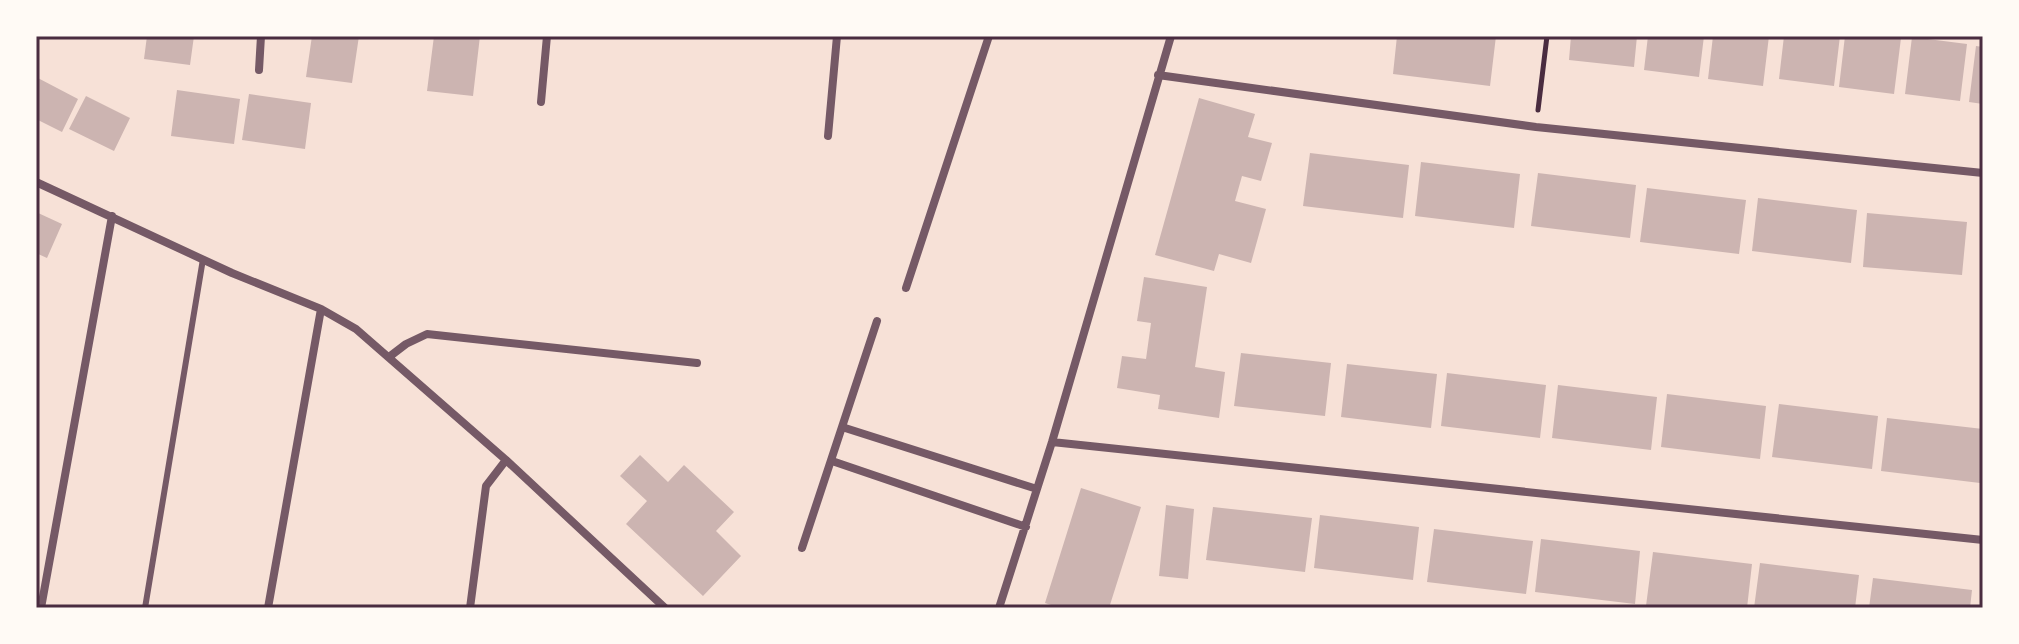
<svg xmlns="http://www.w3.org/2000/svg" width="2019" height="644" font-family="'Asap Condensed',sans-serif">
  <rect width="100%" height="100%" fill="#f7e1d7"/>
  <path fill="#ccb4b1" d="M147,36H194L190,65L144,59Z
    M312,36H359L352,83L306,77Z
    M434,36H480L473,96L427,91Z
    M1397,36H1496L1490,86L1393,74Z
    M1571,36H1637L1634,67L1569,60Z
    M1648,36H1704L1699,77L1644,70Z
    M1713,36H1769L1763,86L1708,79Z
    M1784,36H1840L1834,86L1779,79Z
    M1845,36L1901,38L1894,94L1839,87Z
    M1912,37L1967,44L1960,101L1905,94Z
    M1976,46L1983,47V104L1969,102Z
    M36,77L78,99L62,132L36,119Z
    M177,90L240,99L234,144L171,136Z
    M249,94L311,103L305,149L242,140Z
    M86,96L130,118L114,151L69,129Z
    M1199,98L1255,114L1248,137L1272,143L1261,181L1242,176L1235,201L1266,209L1251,263L1219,254L1214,271L1155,255Z
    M1310,153L1409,165L1403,218L1303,206Z
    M1421,162L1520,174L1514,228L1415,216Z
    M1538,173L1636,185L1630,238L1531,226Z
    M1647,188L1746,200L1739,254L1640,242Z
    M1758,198L1857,210L1851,263L1752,251Z
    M36,212L62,224L47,258L36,253Z
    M1867,213L1967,222L1962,275L1863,267Z
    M1144,277L1207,287L1195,367L1225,372L1219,418L1158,409L1160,395L1117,388L1122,356L1146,359L1151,323L1137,321Z
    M1241,353L1331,363L1325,416L1234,406Z
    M1347,364L1437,374L1431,428L1341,417Z
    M1447,373L1546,385L1540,438L1441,426Z
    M1558,385L1657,397L1651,450L1552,438Z
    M1667,394L1766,406L1760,459L1661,447Z
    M1779,404L1878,416L1872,469L1772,457Z
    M1887,418L1983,429L1980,483L1881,471Z
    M640,455L668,482L684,465L734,512L716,531L741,556L703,596L626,524L647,501L620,476Z
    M1081,488L1141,507L1109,608H1060L1045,603Z
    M1166,505L1194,509L1188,579L1159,576Z
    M1213,507L1312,518L1305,572L1206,560Z
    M1320,515L1419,527L1413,580L1314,568Z
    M1434,529L1533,541L1526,594L1427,582Z
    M1541,539L1640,551L1635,604L1535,592Z
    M1653,552L1752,564L1747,608L1646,606Z
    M1760,563L1859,575L1855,608H1754Z
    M1873,578L1972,590L1970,608H1869Z"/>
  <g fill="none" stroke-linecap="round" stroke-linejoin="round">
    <path stroke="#4a2c40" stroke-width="5" d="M1538,110L1547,36"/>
    <path stroke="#755966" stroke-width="6" d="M145,608L203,259"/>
    <path stroke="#755966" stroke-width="8" d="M259,70L261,36
      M1158,75L1536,127L1983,173
      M541,102L547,36
      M828,136L837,36
      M36,182L232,273L321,309L356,329L506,460L665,608
      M906,288L989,36
      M389,357L406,344L427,334L697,363
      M842,427L1037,489
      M1052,442L1983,540
      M832,461L1026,527
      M802,548L877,321
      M41,608L112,216
      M268,608L321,309
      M470,608L486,486L506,460
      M999,608L1052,442L1171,36"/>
  </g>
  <rect width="2019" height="644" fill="none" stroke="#fffaf5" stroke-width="76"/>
  <rect x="38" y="38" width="1943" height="568" fill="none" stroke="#4a2c40" stroke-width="3"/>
</svg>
